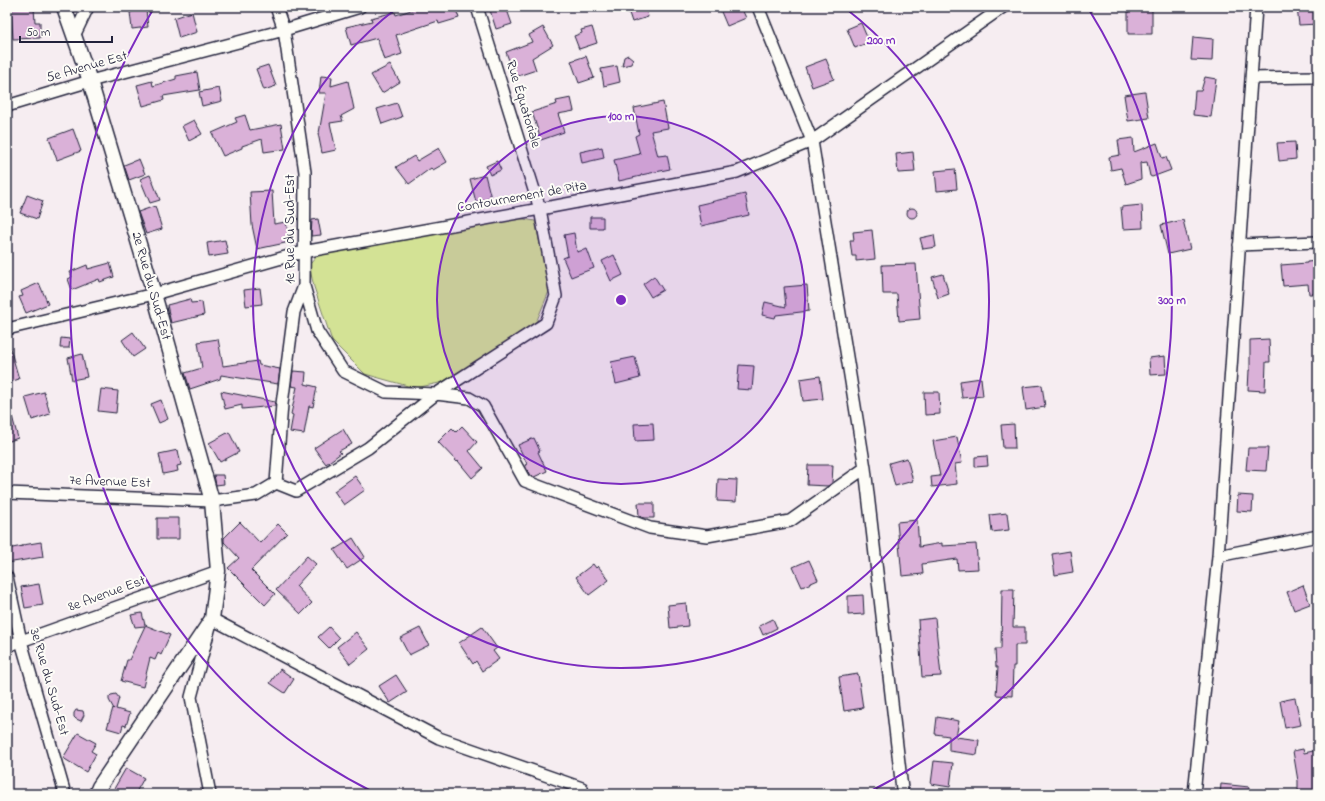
<svg xmlns="http://www.w3.org/2000/svg" width="1325" height="801" font-family="'Indie Flower',sans-serif">
  <rect width="100%" height="100%" fill="#f6edf1"/>
  <filter id="ink" filterUnits="userSpaceOnUse"><feTurbulence type="fractalNoise" baseFrequency=".025" numOctaves="2"/><feDisplacementMap in="SourceGraphic" scale="8" xChannelSelector="R" yChannelSelector="G"/><feConvolveMatrix kernelMatrix="1 2 1 2 8 2 1 2 1" color-interpolation-filters="sRGB"/></filter>
  <g filter="url(#ink)">
    <path fill="#d3e295" stroke="#7a8268" d="M518,218L535,221L550,289L535,325L449,381L415,388L365,374L332,341L314,287L309,265L318,255Z"/>
    <path fill="#dab1d8" stroke="#22223b" d="M420,7H455L459,18L439,24L438,21L396,35L402,54L384,60L377,38L351,45L346,27L372,21L371,18L395,12L396,15Z
      M489,7H506L512,24L496,29Z
      M627,7H646L648,17L632,22Z
      M719,7H741L746,18L727,26Z
      M1128,7H1152V34H1128Z
      M1297,7H1318V24L1299,25Z
      M34,8L35,22H40V38L13,39L11,9Z
      M146,10L148,27L132,29L130,12Z
      M192,12L197,32L179,38L174,18Z
      M861,23L869,42L855,48L847,29Z
      M543,27L553,45L532,58L536,70L515,77L506,52L532,42L529,35Z
      M592,27L597,43L579,49L574,36L582,33L581,30Z
      M1193,37L1213,39L1212,61L1191,60Z
      M628,55L633,59L631,64L622,66L624,57Z
      M586,56L594,78L579,83L571,61Z
      M826,59L834,79L812,87L805,67Z
      M268,65L276,86L264,90L256,69Z
      M390,65L400,82L382,93L371,75Z
      M617,66L620,82L604,86L601,69Z
      M197,72L200,90L163,96L164,100L143,106L137,85L152,81L153,86L176,79V76Z
      M321,76L332,77L331,86L348,81L354,109L341,116L343,121L330,123L336,150L322,153L318,133H319L326,93H319Z
      M1205,77L1216,79L1211,117L1193,115L1195,91H1201Z
      M219,88L222,101L202,106L199,92Z
      M1145,92L1149,118L1128,121L1124,95Z
      M571,98L574,111L558,114L564,132L541,140L532,112L557,104L556,101Z
      M663,102L668,128L651,131L658,156L667,155L670,169L641,175V176L619,181L614,160L640,154L635,136L639,134L634,108Z
      M397,103L402,117L382,124L377,109Z
      M245,115L250,130L281,124L285,149L264,152L262,139L242,146V148L223,156L212,133L237,122L235,118Z
      M194,120L202,134L189,141L182,126Z
      M73,129L81,151L57,160L49,138Z
      M1133,138L1134,152L1157,143L1162,158L1166,157L1171,170L1152,177L1150,176L1147,162L1140,163L1141,179L1126,184L1121,168L1111,170L1109,157L1120,155L1118,140Z
      M1295,142L1296,159L1279,161L1277,143Z
      M602,147L604,158L582,163L580,152Z
      M439,148L447,162L433,170L431,168L409,184L396,167L414,156L417,161Z
      M913,152L915,172L898,173L896,154Z
      M139,159L145,174L129,180L124,165Z
      M497,161L501,170L490,175L486,166Z
      M955,169L957,189L937,191L935,171Z
      M150,175L160,200L150,203L140,179Z
      M485,175L491,198L476,202L470,179Z
      M272,191L274,224L286,222L290,242L257,249L252,225L250,192Z
      M745,194L749,215L701,226L697,205Z
      M27,195L43,201L37,219L20,213Z
      M1142,205L1143,228L1123,229L1121,207Z
      M155,206L162,229L146,234L138,212Z
      M907 213a5 5 0 1 1 10 0a5 5 0 1 1-10 0Z
      M590,217H603V228H590Z
      M318,219L321,235L311,236L312,220Z
      M1183,220L1190,249L1168,254L1161,225Z
      M872,230L875,259L856,261V256H852L850,240H854L853,232Z
      M574,233L577,252L587,249L594,268L571,277L563,258L568,256L564,235Z
      M934,235L936,247L923,249L920,238Z
      M225,240L228,254L209,257L207,243Z
      M614,255L623,275L611,281L602,261Z
      M1317,261V269H1318V294H1309L1308,284L1283,286L1281,265L1307,263V262Z
      M110,263L114,277L100,282L99,279L72,290L68,279L72,277L70,272L87,265L88,269Z
      M916,264L920,319L899,321L897,294H883L882,265Z
      M943,274L949,294L938,298L932,277Z
      M654,276L663,290L651,297L643,284Z
      M39,283L48,304L26,313L19,297L23,296L21,291Z
      M807,285L809,311L776,315L775,318L762,315L765,302L786,307L784,287Z
      M260,288L262,304L246,306L244,290Z
      M190,299L191,303L202,302L204,315L171,323L167,305Z
      M133,332L145,349L133,357L122,340Z
      M61,338L70,339L69,348H60Z
      M218,339L223,366L258,361L259,365L280,369L278,384L221,375L220,379L190,389L185,373L202,368L198,342Z
      M1269,339L1270,362H1266L1265,391L1248,390L1249,370H1250V340Z
      M7,348H10L19,379L7,383Z
      M82,354L87,377L72,380L68,358Z
      M1165,356L1166,374L1150,375L1149,358Z
      M635,357L640,378L616,384L611,362Z
      M739,365L754,366L752,390L737,389Z
      M293,371L306,372L305,384L317,387L313,407L309,406L304,434L290,432L293,415L291,414L297,387L291,386Z
      M820,376L823,399L803,401L800,379Z
      M981,378L983,396L962,398L960,381Z
      M1042,385L1045,407L1026,410L1023,387Z
      M101,389L118,391L116,413L98,411Z
      M221,391L275,402V406L242,409V405L225,409Z
      M44,392L50,414L32,420L25,397Z
      M924,392H939L940,414L925,415Z
      M161,400L168,419L159,423L151,404Z
      M7,409H10L18,438L7,442Z
      M653,423L654,440L635,441L634,424Z
      M1014,424L1015,448H1003L1001,425Z
      M462,426L477,442L469,451L483,468L472,478L458,461L457,462L438,442L452,428L456,432Z
      M343,429L352,444L339,451L341,453L326,464L314,448Z
      M229,432L239,452L220,462L209,443Z
      M957,437L962,463L955,464L957,484L932,487L931,477L940,476L933,441Z
      M534,438L540,451L538,452L547,471L534,477L530,476L525,465L527,464L518,445Z
      M1248,448H1268L1266,471L1246,470Z
      M178,450L181,465L177,466L178,471L163,474L159,454Z
      M987,456L988,466L975,467V457Z
      M907,458L913,481L895,486L889,463Z
      M808,465H833L832,483L828,486L807,485Z
      M214,475H223L224,484L216,485Z
      M355,476L365,490L344,505L334,491Z
      M718,479L737,480L736,502L717,501Z
      M1238,495L1253,496L1252,512L1237,511Z
      M638,503H654V518H644L639,516Z
      M1007,513L1009,530L992,532L990,515Z
      M157,518H179V539H157Z
      M917,520L919,547L942,543V546L976,544L978,569L958,570L957,559L922,564L923,574L902,576L897,522Z
      M240,522L260,543L278,524L287,533L251,570L275,594L265,605L228,568L239,558L224,542V538Z
      M353,538L365,557L347,569L334,550Z
      M41,542L43,557L7,563V549L23,546V545Z
      M1070,551L1073,572L1055,575L1052,554Z
      M307,556L316,564L296,586L312,603L301,614L276,590Z
      M809,560L818,580L802,587L793,567Z
      M593,564L596,568L598,566L609,580L589,595L576,577Z
      M39,584L43,605L25,608L21,587Z
      M1303,585L1310,604L1294,610L1287,592Z
      M1002,589H1014L1013,627H1025V645H1015V666H1013L1012,696L996,695L998,667H996L995,649H1001Z
      M863,595L864,614L848,615V596Z
      M686,603L688,626L670,628L668,605Z
      M142,613L145,625L170,635L161,655L158,653L155,660L150,658L143,687L121,681L127,660H129L145,626L135,627L131,615Z
      M935,618L941,676L922,677L918,620Z
      M773,619L777,628L763,635L759,626Z
      M329,627L339,638L329,648L318,637Z
      M482,627L497,648L493,651L499,659L482,671L476,661L473,664L459,643Z
      M420,628L429,645L409,655L400,638Z
      M356,632L369,649L350,664L337,647Z
      M280,669L294,679L285,693L270,683Z
      M858,674L863,708L844,711L839,677Z
      M396,675L407,692L390,703L379,686Z
      M116,694L119,698L116,709L130,713L126,726L123,725L121,732L107,728L113,708L114,709L109,700V697L111,695Z
      M1295,698L1301,725L1285,728L1280,701Z
      M76,710L83,711L84,715L81,721L76,719L74,717V713Z
      M937,717L959,721L956,737L979,740L977,755L949,751V736L935,734Z
      M78,733L96,743L91,751L96,754L86,772L63,758Z
      M1303,749L1304,753L1318,750V794H1298V781L1293,751Z
      M934,761L953,763L950,787L931,784Z
      M126,768L144,778L135,794H111Z
      M1221,784L1249,787V794H1220Z"/>
    <g fill="none" stroke-linecap="round" stroke-linejoin="round">
      <g stroke="#22223b" stroke-width="14">
        <path id="minor" d="M276,7L284,30L305,172L304,286L317,331L343,371L386,392L436,394L469,398L483,406L525,481L650,528L707,536L790,521L865,468
          M758,7L812,141L865,468L902,789L901,794
          M74,36L88,7
          M1251,78L1318,77
          M7,106L90,81L284,30L360,7
          M1239,245L1318,242
          M7,329L154,294L303,252L540,209L737,172L812,141L1003,7
          M276,483L296,491L368,448L436,394L546,323L556,296L540,209L477,7
          M7,493L212,501L256,495L276,483L282,404L294,312L304,286
          M1218,556L1318,536
          M7,577L21,641L65,794
          M7,646L218,571
          M210,794L191,697L212,619L439,738L582,788
          M1194,794L1218,556L1256,7"/>
      </g>
      <g stroke="#22223b" stroke-width="17">
        <path id="tertiary" d="M64,7L90,81L154,294L212,501L218,571L212,619L99,787L96,794"/>
      </g>
      <use href="#minor" stroke="#fdfcf7" stroke-width="11"/>
      <use href="#tertiary" stroke="#fdfcf7" stroke-width="14"/>
    </g>
  </g>
  <circle cx="621" cy="300" r="184" fill="#7b2cbf" fill-opacity=".12"/>
  <g fill="none" stroke="#7b2cbf" stroke-width="2">
    <circle cx="621" cy="300" r="184"/>
    <path d="M845 8A368 368 0 1 1 397 8"/>
    <path d="M375 793A551 551 0 0 1 154 8M1088 8A551 551 0 0 1 867 793"/>
  </g>
  <g text-anchor="middle" dominant-baseline="central" stroke-width="4" stroke-linejoin="round" paint-order="stroke">
    <g font-size="14" fill="#22223b" stroke="#fdfcf7">
      <text transform="translate(87 67) rotate(-16)">5e Avenue Est</text>
      <text transform="translate(523 104) rotate(73)">Rue Équatoriale</text>
      <text transform="translate(522 197) rotate(-10)">Contournement de Pita</text>
      <text transform="translate(290 229) rotate(-90)">1e Rue du Sud-Est</text>
      <text transform="translate(151 286) rotate(74)">2e Rue du Sud-Est</text>
      <text transform="translate(110 482) rotate(2)">7e Avenue Est</text>
      <text transform="translate(107 594) rotate(-20)">8e Avenue Est</text>
      <text transform="translate(49 682) rotate(74)">3e Rue du Sud-Est</text>
    </g>
  </g>
  <circle cx="621" cy="300" r="6" fill="#7b2cbf" stroke="#fdfcf7" stroke-width="2"/>
  <g font-size="12" text-anchor="middle" font-weight="bold" fill="#7b2cbf" stroke="#fdfcf7" stroke-width="4" stroke-linejoin="round" paint-order="stroke">
    <text x="881" y="44">200 m</text>
    <text x="621" y="120">100 m</text>
    <text x="1172" y="304">300 m</text>
  </g>
  <rect width="1325" height="801" fill="none" stroke="#fdfcf7" stroke-width="24"/>
  <rect x="12" y="12" width="1301" height="777" fill="none" stroke="#22223b" stroke-width="1.5" filter="url(#ink)"/>
  <path d="M20 36v6h92v-6" fill="none" stroke="#22223b" stroke-width="2"/>
  <text x="26" y="36" font-size="12" fill="#22223b" stroke="#fdfcf7" stroke-width="3" paint-order="stroke">50 m</text>
</svg>
